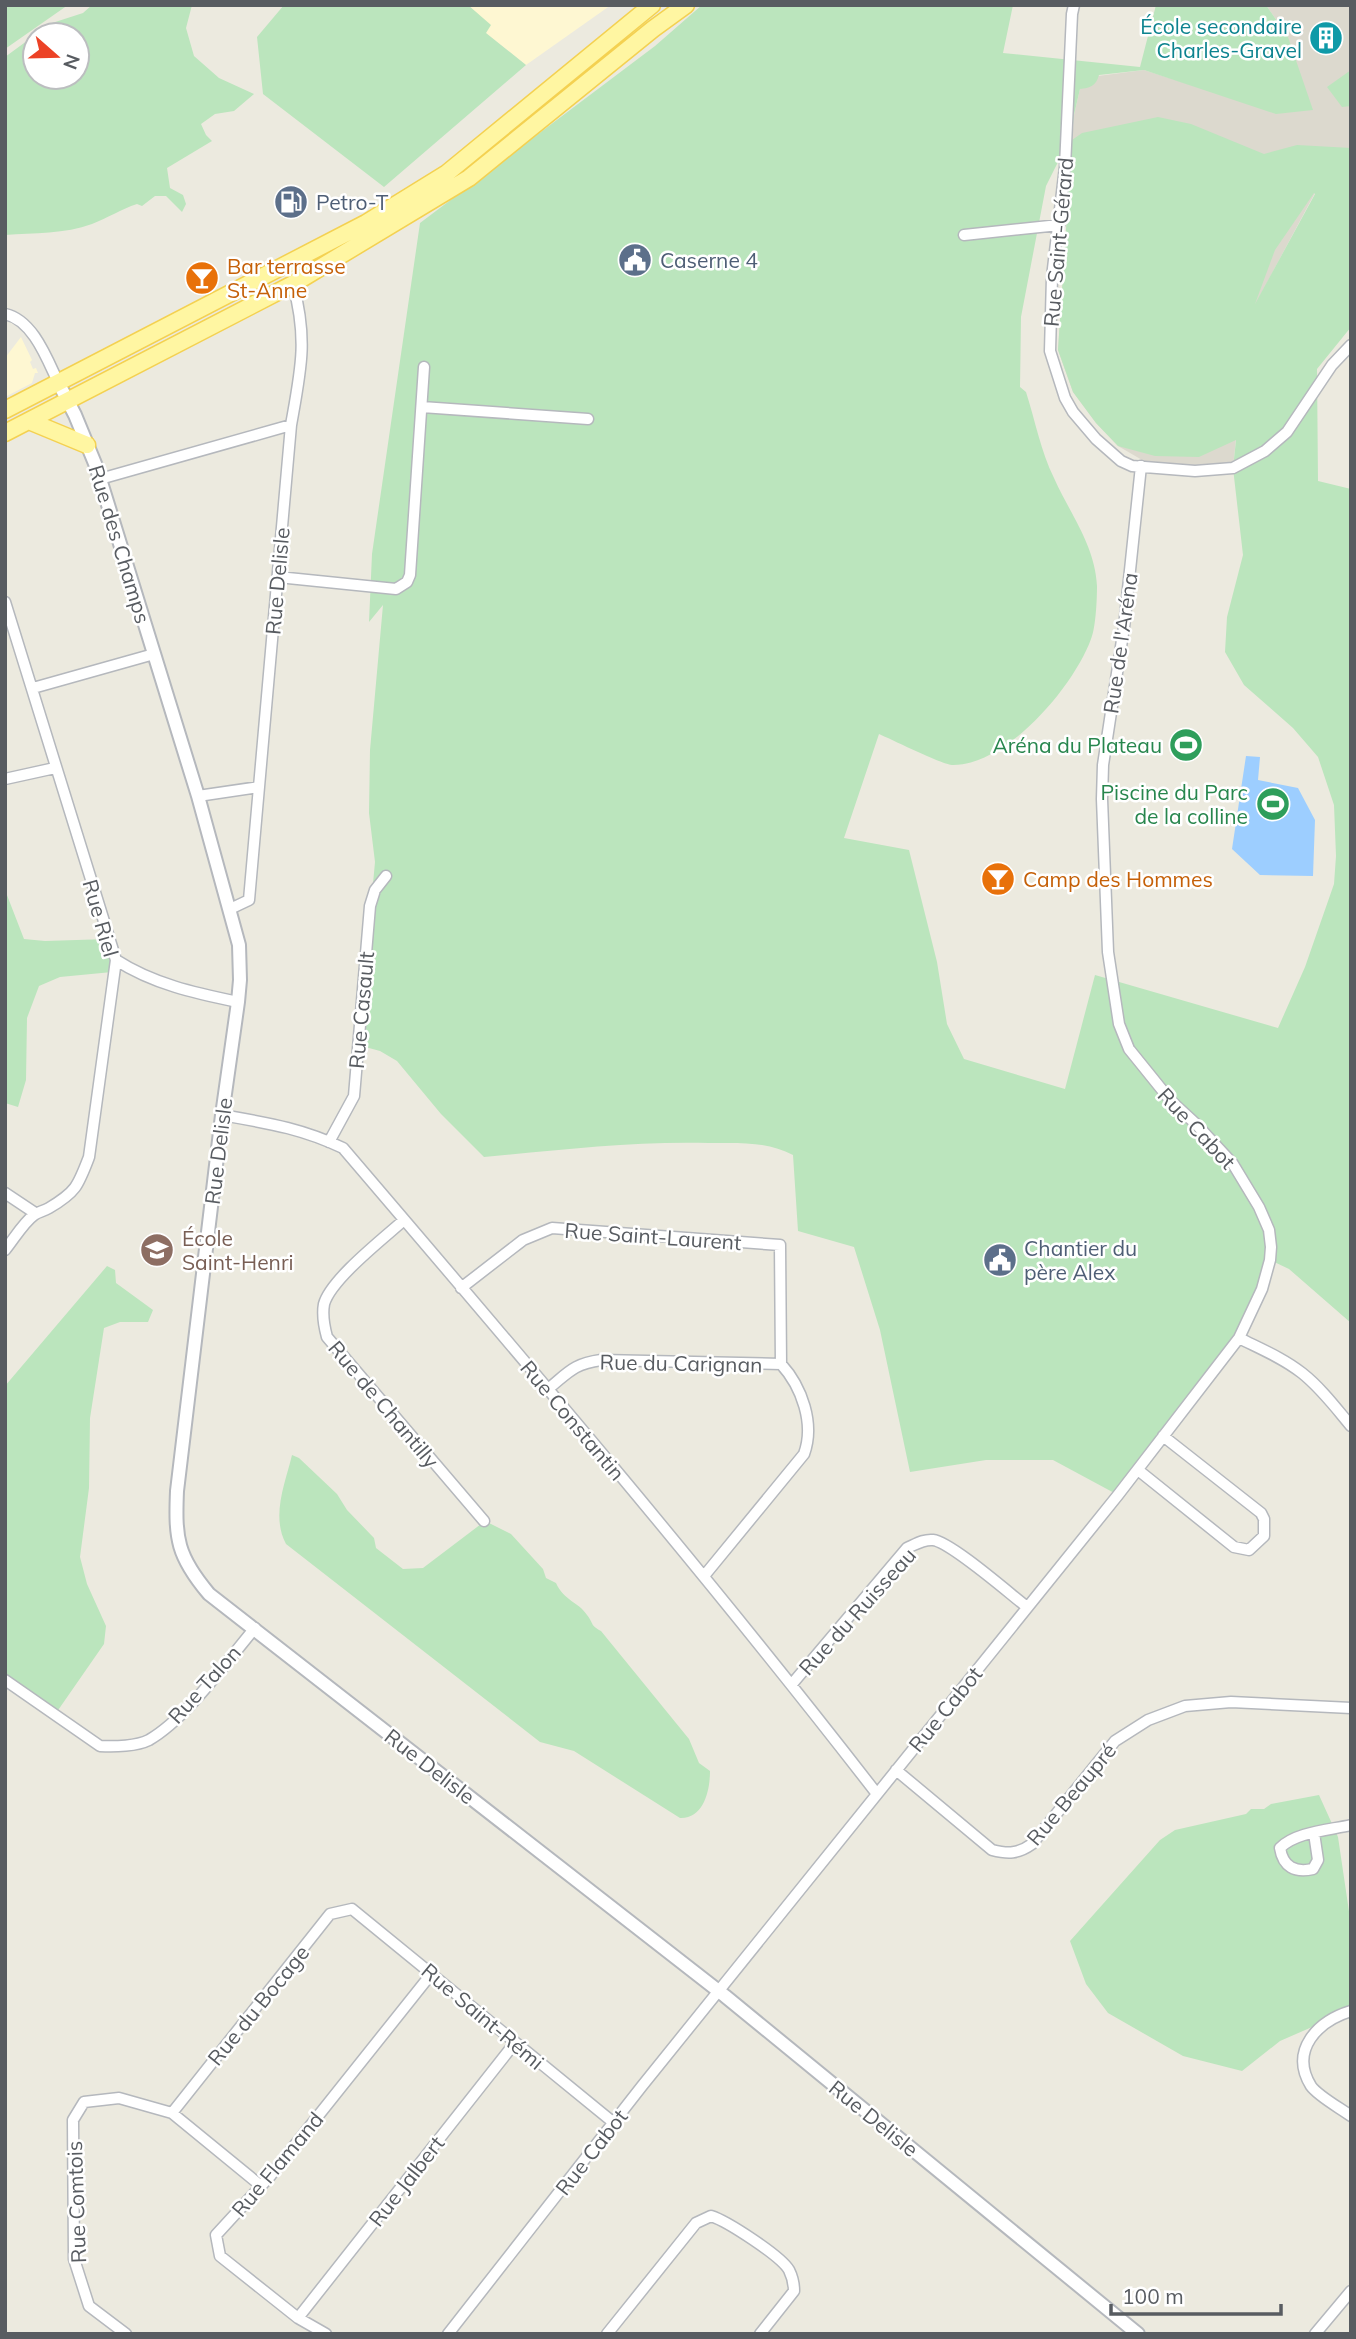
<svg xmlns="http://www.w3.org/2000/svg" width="1356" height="2339" font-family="Mulish,sans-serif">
  <rect width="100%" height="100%" fill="#eceadf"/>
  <path fill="#fef7d2" d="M450,5H611L526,65Z
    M21,337L32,360L30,362L33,369L36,368L38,373H35L32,383L5,397V358Z"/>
  <path fill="#dcd9ce" d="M1266,5H1351V155L1324,176L1248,318L1233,468L1149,464L1118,446L1096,423L1073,392L1058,350L1074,115L1080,89L1098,76L1144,70L1210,91L1288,37Z"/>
  <path fill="#bbe5bd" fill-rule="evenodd" d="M5,5H68L5,49Z
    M92,5H192L186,28L194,56L219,78L254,94L234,111L215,114L201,124L206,135L212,141L167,168L170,188L183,195L186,204L182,212L166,196H155L142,206L137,204C121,209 108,218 92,224C65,234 34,233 5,235V57L35,35V77H77V35H35L49,24L83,13Z
    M284,5H468L491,25L486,33L526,65L384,187L263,94L257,37Z
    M702,5H1013L1003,53L1140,67L1156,5H1266L1288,37L1313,110L1276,114L1144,70L1099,75C1096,86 1090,88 1080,89L1074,115L1072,134L1046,186L1021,317L1020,387L1026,392C1035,420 1041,452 1054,478C1070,514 1095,545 1097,586C1097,598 1096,627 1091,639C1074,686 1007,766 952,765C941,764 893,740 879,734L844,838L909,850L937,962L947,1024L964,1059L1065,1089L1095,975L1278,1028L1305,967L1334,884L1336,856L1334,805L1318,757L1293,728L1244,685L1225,652L1227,617L1243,555L1233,468L1236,440L1199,457L1155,456L1118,446L1096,423L1073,392L1058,350L1072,140L1082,133L1158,117L1191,124L1264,154L1297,145L1351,148V327L1317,369L1318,481L1351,489V1323L1289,1269L1270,1260L1239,1338L1118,1495L1053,1460H986L910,1472L880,1330L854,1247L798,1231L793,1155C767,1141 738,1143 709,1143C634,1141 559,1150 484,1157L441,1114L397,1061L380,1051L358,1045L375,862L369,813L370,750L383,605L369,622L372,554L420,223L655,46ZM1314,193L1315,194L1255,304L1275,250Z
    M1351,70V106L1342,107L1327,87Z
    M5,890L24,939L45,941L108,939L114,960L112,972L60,977L39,986L27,1018L26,1080L18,1107L5,1103Z
    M107,1266L115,1270L116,1283L153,1310L148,1322H120L104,1328L90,1418L89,1488L80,1557L87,1584L106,1626L104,1644L54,1716L5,1680V1386Z
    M292,1455L299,1458L337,1494L347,1510L374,1538L376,1548L403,1569L423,1568L485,1521L511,1534L543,1569L546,1578L556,1583C564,1601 579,1602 587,1615C594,1624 590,1625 601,1631L689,1739L699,1763L710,1771C710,1790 704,1819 680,1818L574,1751L540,1742L286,1544C271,1516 285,1484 292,1455Z
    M1319,1795L1338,1837L1351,1925V2010L1280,2041L1242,2071L1183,2056L1108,2013L1086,1984L1070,1941L1160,1840L1175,1830L1246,1814L1251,1809H1264L1271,1804Z"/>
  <path fill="#9dceff" d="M1246,756L1260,757L1258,780L1298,788L1315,820L1313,876L1260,875L1232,849Z"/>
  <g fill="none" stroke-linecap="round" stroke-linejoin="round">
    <g stroke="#b5b8bd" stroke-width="13">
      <path id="minor" d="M1074,5L1072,14L1065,167L1052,277L1050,351L1065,398L1073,412L1096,439L1121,461L1132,466L1195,471L1233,468L1265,451L1287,432L1332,365L1351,345
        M964,235L1059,225
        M5,314C33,320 47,359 58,382
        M422,407L588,419
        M100,479L291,425
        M278,577L396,589L407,582L410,575L424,367
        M5,602L116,960L89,1157C78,1186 76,1192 49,1208C44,1211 38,1212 34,1215C23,1223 14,1239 5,1250
        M33,688L154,654
        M5,779L55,768
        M198,796L259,787
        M230,909L249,900L291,425C301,369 308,340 293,284
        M116,960C153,984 195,993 238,1002
        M222,1115C267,1123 301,1128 343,1148C525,1361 706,1573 877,1794
        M329,1142L354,1096L370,906L375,890L386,876
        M5,1193L35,1213
        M404,1220C384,1238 331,1279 324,1304C322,1315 324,1326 327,1337L484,1521
        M461,1288L523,1240L552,1228L780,1245L781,1364
        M1239,1338C1261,1349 1283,1358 1302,1373C1321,1388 1336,1408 1351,1426
        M548,1389C569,1372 573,1364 601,1360L781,1364
        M1138,1470L1234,1547L1249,1550L1264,1536V1519L1261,1513L1163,1436
        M704,1576L804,1454C815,1424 802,1387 781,1364
        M5,1680L100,1746C115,1747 137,1746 149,1740C186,1719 227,1661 255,1628
        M792,1684L907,1548C916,1544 924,1539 933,1540C951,1542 1010,1594 1027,1607
        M896,1770L992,1850C1008,1854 1018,1854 1032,1844L1115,1741L1148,1720L1185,1706L1231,1702L1351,1708
        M1314,1833L1318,1860L1313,1869C1295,1873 1283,1867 1280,1848C1295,1832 1330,1830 1351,1825
        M1351,2011C1318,2021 1289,2050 1311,2086C1318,2096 1340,2108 1351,2116
        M172,2113L330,1914L352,1909L614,2123
        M298,2318L514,2044
        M126,2334L89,2306L74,2259L73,2120L84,2102L119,2098L172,2113L260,2185
        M326,2334L298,2318L220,2256L216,2235L271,2175L432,1973
        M448,2334L642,2086L1118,1495L1239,1338L1262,1289L1270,1260L1271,1247L1269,1230L1259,1207L1233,1164L1196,1124L1171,1101L1129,1049L1119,1024L1108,952L1102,799L1103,765L1124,627L1141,466
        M607,2334L696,2223L711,2216C727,2221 781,2256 789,2270C792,2276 794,2284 794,2291L760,2334
        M1315,2334L1351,2291"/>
    </g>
    <g stroke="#b5b8bd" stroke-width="16">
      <path id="tertiary" d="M58,382L75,415L96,466L198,796L239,945L240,980L238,1002L222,1115L177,1491C175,1539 177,1556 209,1594L725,1996L1138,2334"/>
    </g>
    <g stroke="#f4d151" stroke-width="19">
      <path id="primary" d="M5,410L366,223L447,173L652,5
        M29,421L87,445
        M5,433L293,284L469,178L653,29L686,5"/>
    </g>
    <use href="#minor" stroke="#fff" stroke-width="10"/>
    <use href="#tertiary" stroke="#fff" stroke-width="12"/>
    <use href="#primary" stroke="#fff6a2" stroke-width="16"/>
  </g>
  <defs>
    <g id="building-disc" transform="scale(1.75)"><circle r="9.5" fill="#0f9aa8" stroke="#fff"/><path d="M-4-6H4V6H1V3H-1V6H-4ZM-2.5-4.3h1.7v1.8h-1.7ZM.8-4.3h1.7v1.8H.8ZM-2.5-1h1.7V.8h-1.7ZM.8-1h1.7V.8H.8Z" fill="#fff"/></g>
    <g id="fuel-disc" transform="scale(1.75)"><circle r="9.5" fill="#5c6f8a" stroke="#fff"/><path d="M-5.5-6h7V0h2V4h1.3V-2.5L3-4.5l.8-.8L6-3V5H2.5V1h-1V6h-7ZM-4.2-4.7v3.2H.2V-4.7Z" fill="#fff"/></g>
    <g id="civic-disc" transform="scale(1.75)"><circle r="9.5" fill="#5c6f8a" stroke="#fff"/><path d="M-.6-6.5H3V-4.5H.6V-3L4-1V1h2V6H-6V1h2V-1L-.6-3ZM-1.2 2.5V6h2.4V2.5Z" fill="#fff"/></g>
    <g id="bar-disc" transform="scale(1.75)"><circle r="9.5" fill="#e8710a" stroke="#fff"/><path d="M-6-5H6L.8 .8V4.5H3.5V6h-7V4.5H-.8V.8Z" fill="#fff"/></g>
    <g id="stadium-disc" transform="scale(1.75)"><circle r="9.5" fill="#2e9e5b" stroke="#fff"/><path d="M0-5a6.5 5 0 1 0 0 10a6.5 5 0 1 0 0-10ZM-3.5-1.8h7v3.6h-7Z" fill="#fff"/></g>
    <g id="school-disc" transform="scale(1.75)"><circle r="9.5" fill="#8d6e63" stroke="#fff"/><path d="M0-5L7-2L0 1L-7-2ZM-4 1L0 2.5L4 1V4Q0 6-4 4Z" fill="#fff"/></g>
  </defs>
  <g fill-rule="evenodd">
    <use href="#building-disc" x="1326" y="38"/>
    <use href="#fuel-disc" x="291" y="202"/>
    <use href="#civic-disc" x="635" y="260"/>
    <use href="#bar-disc" x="202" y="278"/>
    <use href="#stadium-disc" x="1186" y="745"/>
    <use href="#stadium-disc" x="1273" y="804"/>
    <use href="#bar-disc" x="998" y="879"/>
    <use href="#school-disc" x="157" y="1250"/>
    <use href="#civic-disc" x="1000" y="1260"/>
  </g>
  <g text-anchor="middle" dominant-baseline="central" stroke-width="5" stroke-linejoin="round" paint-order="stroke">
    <g font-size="21" fill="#0d838f" stroke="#fff" text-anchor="end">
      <text x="1302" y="26">École secondaire<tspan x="1302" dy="24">Charles-Gravel</tspan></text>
    </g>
    <g font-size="21" fill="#4e5e75" stroke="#fff" text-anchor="start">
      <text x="316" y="202">Petro-T</text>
      <text x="660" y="260">Caserne 4</text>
      <text x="1024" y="1248">Chantier du<tspan x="1024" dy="24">père Alex</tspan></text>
    </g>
    <g font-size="21" fill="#585c61" stroke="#fff">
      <text transform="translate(1058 242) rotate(-85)">Rue Saint-Gérard</text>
      <text transform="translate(120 544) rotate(73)">Rue des Champs</text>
      <text transform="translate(277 581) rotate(-85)">Rue Delisle</text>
      <text transform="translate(1120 643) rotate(-82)">Rue de l'Aréna</text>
      <text transform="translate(101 918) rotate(74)">Rue Riel</text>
      <text transform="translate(361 1010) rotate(-85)">Rue Casault</text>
      <text transform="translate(1197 1128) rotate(47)">Rue Cabot</text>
      <text transform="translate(218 1151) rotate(-83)">Rue Delisle</text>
      <text transform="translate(653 1236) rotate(4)">Rue Saint-Laurent</text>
      <text transform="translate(681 1363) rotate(1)">Rue du Carignan</text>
      <text transform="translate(384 1404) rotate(50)">Rue de Chantilly</text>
      <text transform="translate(573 1420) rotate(50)">Rue Constantin</text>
      <text transform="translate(857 1611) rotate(-48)">Rue du Ruisseau</text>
      <text transform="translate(204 1684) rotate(-48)">Rue Talon</text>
      <text transform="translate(945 1709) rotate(-51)">Rue Cabot</text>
      <text transform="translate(430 1766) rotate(38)">Rue Delisle</text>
      <text transform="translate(1071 1794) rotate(-50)">Rue Beaupré</text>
      <text transform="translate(258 2005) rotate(-51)">Rue du Bocage</text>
      <text transform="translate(483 2016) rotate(40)">Rue Saint-Rémi</text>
      <text transform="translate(874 2118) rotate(39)">Rue Delisle</text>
      <text transform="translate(591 2152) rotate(-52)">Rue Cabot</text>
      <text transform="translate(277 2164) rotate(-50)">Rue Flamand</text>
      <text transform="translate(406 2181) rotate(-52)">Rue Jalbert</text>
      <text transform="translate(76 2202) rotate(-92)">Rue Comtois</text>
    </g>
    <g font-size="21" fill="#c56008" stroke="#fff" text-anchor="start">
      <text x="227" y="266">Bar terrasse<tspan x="227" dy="24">St-Anne</tspan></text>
      <text x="1023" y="879">Camp des Hommes</text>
    </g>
    <g font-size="21" fill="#27864d" stroke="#fff" text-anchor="end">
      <text x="1162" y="745">Aréna du Plateau</text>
      <text x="1248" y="792">Piscine du Parc<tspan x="1248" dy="24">de la colline</tspan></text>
    </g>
    <g font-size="21" fill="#785e54" stroke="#fff" text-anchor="start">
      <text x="182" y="1238">École<tspan x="182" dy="24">Saint-Henri</tspan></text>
    </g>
  </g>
  <rect width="1356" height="2339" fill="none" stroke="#585c61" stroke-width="14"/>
  <g transform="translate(56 56) rotate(110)"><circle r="33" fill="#ffffff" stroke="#bcbec0" stroke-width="2"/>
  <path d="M0-5L12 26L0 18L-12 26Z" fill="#ec4226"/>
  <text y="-10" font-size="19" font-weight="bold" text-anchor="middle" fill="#585c61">N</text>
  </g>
  <path d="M1111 2304v10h170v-10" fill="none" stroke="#585c61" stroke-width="3.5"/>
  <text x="1122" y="2304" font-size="21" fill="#585c61" stroke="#ffffff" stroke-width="5" paint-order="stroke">100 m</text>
</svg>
